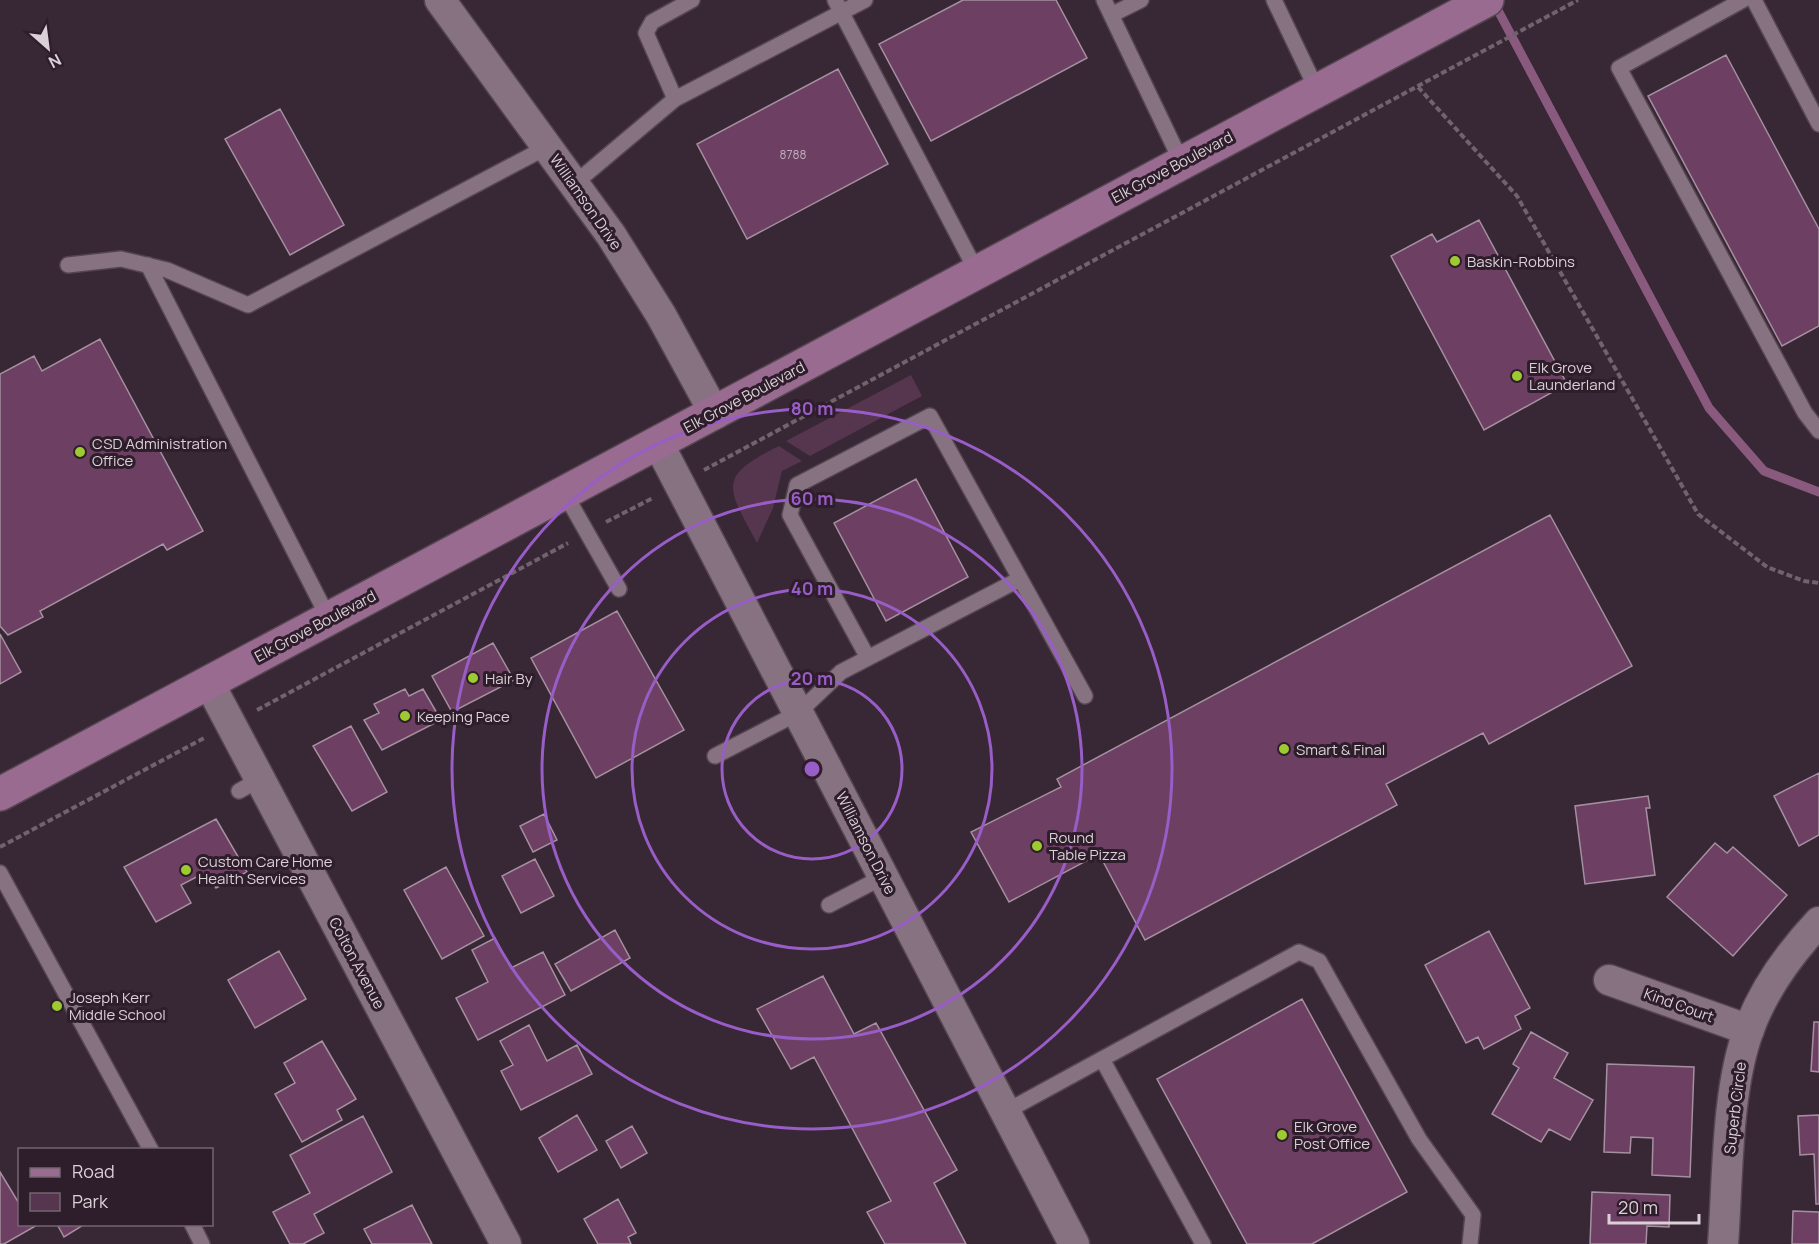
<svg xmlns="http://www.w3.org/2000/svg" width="1819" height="1244" font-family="Manrope,sans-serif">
  <rect width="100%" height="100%" fill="#382734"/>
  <path fill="#56354f" d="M911,375L922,396L810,456L786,441Z
    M779,446L802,461L782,471L773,508L757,543C727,487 716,477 779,446Z"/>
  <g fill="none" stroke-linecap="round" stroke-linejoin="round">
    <path stroke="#895a7e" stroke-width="9" d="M1493,1L1709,408L1764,471L1819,492"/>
  </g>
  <path fill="#6d4063" stroke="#a590a0" stroke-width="1.5" d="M963,0H1056L1087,58L931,141L879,44Z
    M1726,55L1819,229V326L1782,346L1648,96Z
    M838,69L888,164L747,239L697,144Z
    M280,109L344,225L290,255L225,139Z
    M1479,220L1567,384L1484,430L1391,256L1432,234L1437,242Z
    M100,339L203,531L167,550L163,544L40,611L43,617L8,635L0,626V374L34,356L42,371Z
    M916,479L968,577L886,621L834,523Z
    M1550,515L1632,666L1489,744L1483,733L1386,784L1397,805L1145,940L1099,854L1009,902L971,832L1061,787L1057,779Z
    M617,611L684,730L596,778L531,658Z
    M0,634L21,672L0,684Z
    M493,643L514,680L452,712L432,676Z
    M405,689L409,696L423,689L441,720L382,750L364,720L379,713L374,704Z
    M351,726L387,792L352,811L313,746Z
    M1819,773V835L1799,846L1774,796Z
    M1648,796L1650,808H1646L1655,875L1585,884L1575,806Z
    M544,814L557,840L533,852L520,826Z
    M216,819L247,872L216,888L206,872L181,885L191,903L156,922L124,867Z
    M1715,843L1727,853L1733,847L1787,895L1733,956L1667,897Z
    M535,859L554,896L521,913L502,876Z
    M446,867L484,936L442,959L404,890Z
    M615,930L630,958L571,991L555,964Z
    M1489,931L1530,1008L1515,1016L1521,1029L1484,1049L1478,1037L1466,1043L1425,965Z
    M495,938L511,968L543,952L565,995L478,1040L456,998L488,982L472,950Z
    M279,951L306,999L255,1028L228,980Z
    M823,976L854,1034L876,1023L957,1170L934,1183L966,1244H885L867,1212L891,1201L814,1057L791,1069L757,1009Z
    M1302,999L1407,1192L1312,1244H1247L1157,1079Z
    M1814,1022H1819V1072L1811,1071Z
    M529,1025L547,1061L577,1045L592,1074L521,1110L501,1071L513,1065L500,1041Z
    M1531,1032L1568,1053L1554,1078L1593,1100L1570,1140L1549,1129L1541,1142L1492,1114L1519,1068L1513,1064Z
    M322,1041L356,1099L337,1110L342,1120L302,1142L275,1094L295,1083L284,1063Z
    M1607,1064L1694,1067L1690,1177L1652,1175L1653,1138L1631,1137L1630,1153L1604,1152Z
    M577,1115L597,1150L558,1172L539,1138Z
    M1819,1115V1204H1816L1814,1154L1800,1155L1798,1116Z
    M363,1116L392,1172L314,1214L324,1233L303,1244H290L273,1212L310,1193L290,1155Z
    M632,1126L647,1153L621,1168L606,1141Z
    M0,1172L20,1205V1224H39L4,1244H0Z
    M1592,1192L1670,1195L1669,1227L1647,1226L1646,1244H1590Z
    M618,1199L636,1233L628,1237L631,1244H598L584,1219Z
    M412,1205L432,1244H372L364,1229Z
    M1793,1211L1819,1212V1244H1792Z
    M57,1224H85L64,1237Z"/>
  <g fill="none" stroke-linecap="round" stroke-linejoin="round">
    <g stroke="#544550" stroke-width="18">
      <path id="lane" d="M835,0L977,272
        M1104,0L1181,161
        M1274,0L1317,90
        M1743,0L1619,68L1805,413L1819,431
        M1754,0L1819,124
        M1111,15L1141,0
        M675,99L646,33L652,22L692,0
        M574,184L675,99L865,0
        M68,265L121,259L167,270L248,305L547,147
        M148,265L329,619
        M564,492L619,589
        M868,658L790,515L797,485L930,416L1085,696
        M715,756L798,713L841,672L1020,579
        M239,791L260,779
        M0,873L151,1150
        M829,905L883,877
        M1102,1059L1299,952L1319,961L1419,1139L1473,1215L1470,1244
        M1005,1112L1102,1059L1203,1244
        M192,1224L202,1244"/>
    </g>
    <g stroke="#544550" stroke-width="33">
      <path id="street" d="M440,0L611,235L661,315L715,414
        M658,443L1074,1244
        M209,683L506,1244
        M1609,980L1749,1030
        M1723,1244C1728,1178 1726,1091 1749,1029C1764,988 1789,954 1819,922"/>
    </g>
    <g stroke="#544550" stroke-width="36">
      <path id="secondary" d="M0,794L1487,0"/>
    </g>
    <path stroke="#71626d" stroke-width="4" stroke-dasharray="6 3" stroke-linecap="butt" d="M1418,87L1517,196L1698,514L1767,567L1804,581L1819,583
      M704,470L1578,0
      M606,522L653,498
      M257,710L568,543
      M0,847L206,737"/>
    <use href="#lane" stroke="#877282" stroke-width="15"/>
    <use href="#street" stroke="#877282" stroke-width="30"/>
    <use href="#secondary" stroke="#996b90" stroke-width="33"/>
  </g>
  <g fill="none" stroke="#985dc6" stroke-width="3">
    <circle cx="812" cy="769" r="90"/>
    <circle cx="812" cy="769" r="180"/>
    <circle cx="812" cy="769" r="270"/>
    <circle cx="812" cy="769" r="360"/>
  </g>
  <g fill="#9dca30" stroke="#2e1d2a" stroke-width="2">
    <circle cx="1455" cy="261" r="6"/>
    <circle cx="1517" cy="376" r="6"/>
    <circle cx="80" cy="452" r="6"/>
    <circle cx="473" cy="678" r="6"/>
    <circle cx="405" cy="716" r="6"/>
    <circle cx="1284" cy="749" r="6"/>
    <circle cx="1037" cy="846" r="6"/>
    <circle cx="186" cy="870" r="6"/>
    <circle cx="57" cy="1006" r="6"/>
    <circle cx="1282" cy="1135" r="6"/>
  </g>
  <g text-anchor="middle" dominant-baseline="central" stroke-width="6" stroke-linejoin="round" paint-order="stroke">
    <g font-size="12" fill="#c0acbb">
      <text x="793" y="154">8788</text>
    </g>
    <g font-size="15" fill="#dbd0d8" stroke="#2e1d2a">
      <text transform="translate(1172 167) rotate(-28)">Elk Grove Boulevard</text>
      <text transform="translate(586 202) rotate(55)">Williamson Drive</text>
      <text transform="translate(744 397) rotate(-28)">Elk Grove Boulevard</text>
      <text transform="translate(315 626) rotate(-28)">Elk Grove Boulevard</text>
      <text transform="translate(866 843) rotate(63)">Williamson Drive</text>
      <text transform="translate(357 963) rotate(62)">Colton Avenue</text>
      <text transform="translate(1679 1005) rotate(20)">Kind Court</text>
      <text transform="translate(1735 1108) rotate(-83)">Superb Circle</text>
    </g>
    <g font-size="15" fill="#dbd0d8" stroke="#2e1d2a" text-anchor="start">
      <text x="1467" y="261">Baskin-Robbins</text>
      <text x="1529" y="367">Elk Grove<tspan x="1529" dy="17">Launderland</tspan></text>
      <text x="92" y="443">CSD Administration<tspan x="92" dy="17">Office</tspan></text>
      <text x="485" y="678">Hair By</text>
      <text x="417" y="716">Keeping Pace</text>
      <text x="1296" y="749">Smart &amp; Final</text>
      <text x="1049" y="837">Round<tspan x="1049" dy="17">Table Pizza</tspan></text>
      <text x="198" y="861">Custom Care Home<tspan x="198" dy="17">Health Services</tspan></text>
      <text x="69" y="997">Joseph Kerr<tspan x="69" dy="17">Middle School</tspan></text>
      <text x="1294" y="1126">Elk Grove<tspan x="1294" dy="17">Post Office</tspan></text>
    </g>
  </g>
  <circle cx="812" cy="769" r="9" fill="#985dc6" stroke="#2e1d2a" stroke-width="3"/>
  <g font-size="18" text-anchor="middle" font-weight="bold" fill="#985dc6" stroke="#2e1d2a" stroke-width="6" stroke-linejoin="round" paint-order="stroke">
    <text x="812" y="415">80 m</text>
    <text x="812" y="505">60 m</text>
    <text x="812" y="595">40 m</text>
    <text x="812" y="685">20 m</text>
  </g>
  <rect x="18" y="1148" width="195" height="78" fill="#2e1d2a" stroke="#736570" stroke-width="1.5"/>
  <rect x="30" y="1168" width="30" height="9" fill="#996b90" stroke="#736570" stroke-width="1.5"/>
  <text x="72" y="1178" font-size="18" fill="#dbd0d8">Road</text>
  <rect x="30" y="1193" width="30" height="18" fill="#56354f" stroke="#736570" stroke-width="1.5"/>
  <text x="72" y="1208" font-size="18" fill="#dbd0d8">Park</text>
  <g transform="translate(48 48) rotate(152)" stroke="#2e1d2a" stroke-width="4.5" paint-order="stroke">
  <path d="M0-4.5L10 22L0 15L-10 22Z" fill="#dbd0d8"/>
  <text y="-9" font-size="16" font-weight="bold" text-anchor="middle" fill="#dbd0d8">N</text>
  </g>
  <path d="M1609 1214v9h90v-9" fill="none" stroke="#dbd0d8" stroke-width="3"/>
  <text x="1618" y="1214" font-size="18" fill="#dbd0d8" stroke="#2e1d2a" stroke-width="4.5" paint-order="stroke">20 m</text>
</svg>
